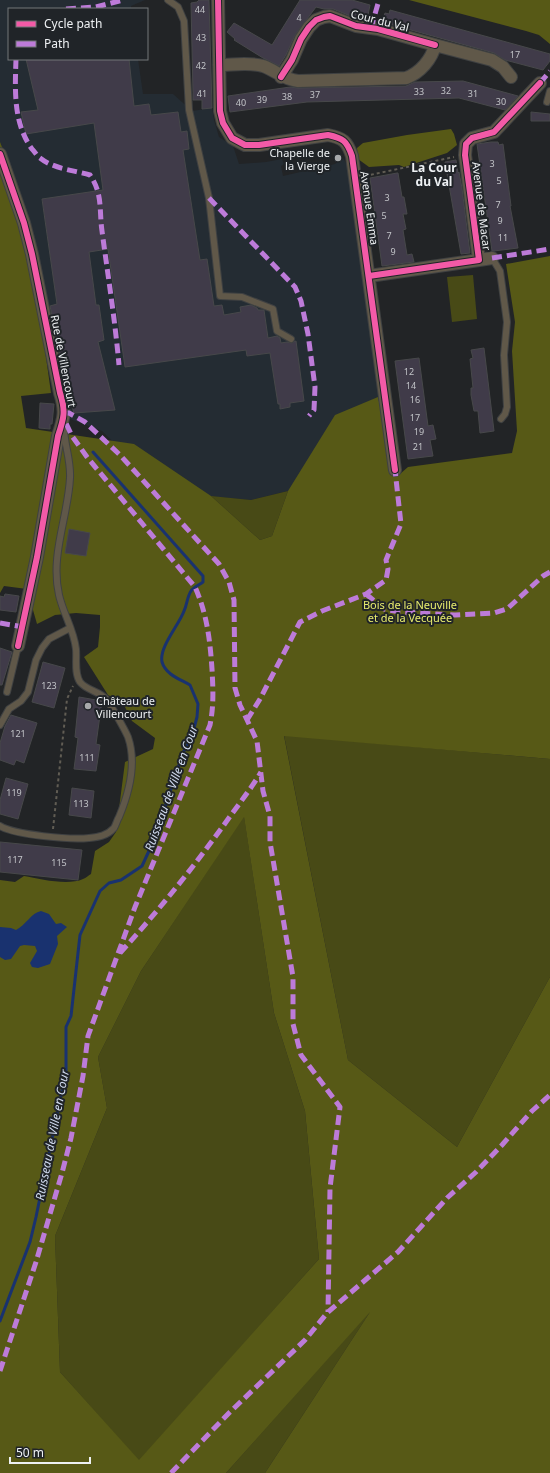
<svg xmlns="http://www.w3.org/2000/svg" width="550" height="1473" font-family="'Noto Sans',sans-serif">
  <rect width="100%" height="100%" fill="#222426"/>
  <path fill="#242c33" d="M0,0H145L131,6V9H9V59H138L143,94H173L192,111L212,108L214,120L219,137L233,146L239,164L266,162L282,159L284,164L281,166L283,176L335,164L343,158L349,168L390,452L288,491L251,500L196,495L175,503L102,431L70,419L54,348L48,306L32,228L0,144Z"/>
  <path fill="#484a16" d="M473,275L477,319L452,322L447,277Z
    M288,491L272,536L260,540L211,496L251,500Z
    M284,735L550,759V977L457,1147L348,1060Z
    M244,816L274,1013L305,1111L319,1259L139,1461L60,1372L55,1236L107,1108L98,1057L141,971Z
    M372,1309L265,1473H226Z"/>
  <path fill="#575916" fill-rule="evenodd" d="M409,0H550V44L539,35L526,31Z
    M451,129L454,134L457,145L447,153L404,167L399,165L369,167L358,159L357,148L363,143L407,135Z
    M0,142L25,206L51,393L21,396L26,428L134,444L211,496L260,540L272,536L288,491L335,415L378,397L384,426L391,475L400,474L408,467L512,453L517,431L512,351L515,322L506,264L550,256V759L284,736L348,1060L457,1147L550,977V1473H265L370,1312L226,1473H0V880L15,882L24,876C40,879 68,886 83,879C86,878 89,875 91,874L95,851L109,842L116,832L125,762L153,749L155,738L132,721L123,703L108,695L84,657L98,647L100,627V615L76,613L55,615L37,624L27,589L4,586L0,593ZM244,817L274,1013L305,1111L319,1259L139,1460L60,1372L55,1236L107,1108L98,1057L141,971Z"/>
  <path fill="#19326f" d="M41,911L49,914L56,924L61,923L67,927L57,936L58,944L50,964L38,968L32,967L30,963L37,951L35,946L24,945L20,946L11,959L5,960L0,957V927L11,928L16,930C26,925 31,913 41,911Z"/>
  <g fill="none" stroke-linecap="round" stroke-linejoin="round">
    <path stroke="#19326f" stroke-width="3" d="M0,1321L30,1242L36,1217L66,1071V1027L71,1016L80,935L100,891L109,883L121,880L142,866L154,840L183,753L192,736L197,717L198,704L190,685C180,679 166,675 162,662C159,647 179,625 184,611C187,605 187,597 191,591C194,587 199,585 203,582V576L93,452"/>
  </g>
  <path fill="#403b49" stroke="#47484a" d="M199,0H209L212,108L202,109V100H193V93L191,3L197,2Z
    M300,0H352L370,5L367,20L358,19L333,9H324L316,7L295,35L286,55L279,66L263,58L234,40L235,39L227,32L234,23L272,45Z
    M390,10L550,54V61L543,70L505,60L494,53L382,22L385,13L389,14Z
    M26,59H129L134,106L149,104L151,115L178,112L181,132L187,131L189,149L183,150L200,260L207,259L214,306L222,305L224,315L241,312L240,307L251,305L257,308L258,310H264L268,338L277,336L280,338L281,343L287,342L291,343L296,341L304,401L290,403V407L280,409V404H278L270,353L247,356L246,350L125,367L108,249L89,252L96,305H99L104,340L98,342L115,410L74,413L67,391L50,306L57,304L42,199L103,190L94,123L26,134L21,112L38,110Z
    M463,81L518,96L505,110L459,98L307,102L230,112L228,96L290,87L298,88L406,86L415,82Z
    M531,112L550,114V121H531Z
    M491,142H498L499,145L503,144L511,206H510L518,248L494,251H492L477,144Z
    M456,160L458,173L459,172L462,188L470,253L461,254L445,162Z
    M397,173H398L402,197H404L407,214H403L406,229L403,230L407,255L412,254L414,262L382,266L370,178Z
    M484,348L494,431L480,433L478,411H474L471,395V388H473L470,359L473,358L471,350Z
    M419,358L428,426L433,425L436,439L430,440L433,456L408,459L395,361Z
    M40,403L54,404L52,424H50V429L39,428Z
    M69,529L90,533L86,556L65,553Z
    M5,594L19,596L16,612L0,610V596L4,597Z
    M0,648L12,652L2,685H0Z
    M43,662L65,668L54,708L32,702Z
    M79,697L102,701L96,744L100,745L96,771L74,769L78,738L75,737Z
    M11,715L37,723L24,763L16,760L14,765L0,760V743L5,726Z
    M6,778L28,784L18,819L0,814V800Z
    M72,788L94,791L91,818L69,815Z
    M0,842L82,850L78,880L0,872Z"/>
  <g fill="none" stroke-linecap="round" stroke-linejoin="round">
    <g stroke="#3f4142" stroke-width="8">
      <path id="lane" d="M168,0L178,7L184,21L189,110L209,198L220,296L242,297L273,309L277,331L291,339
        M547,102L550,91
        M492,258L500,271L507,322L504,355L507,407L505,414L501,419
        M7,692L18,646
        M0,725L9,709L21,701L28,692L36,660L42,648L49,639L70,628
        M0,826C15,835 71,840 89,838C98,837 107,836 114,828C116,825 117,820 119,817C129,793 137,763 128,737C125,730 112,707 107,700C100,691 87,691 80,682C74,673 77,659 76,649C74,630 63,613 59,595C50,555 68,517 70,478C71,460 64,444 64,427"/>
    </g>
    <g stroke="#3f4142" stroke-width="14">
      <path id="street" d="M218,0L220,111L223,123L232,138L245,145H259L328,135C343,138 347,141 352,156L395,470
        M219,65C233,65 250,62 263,66C277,71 282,79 298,81L406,78C420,73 432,59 435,45L492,60L503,67L511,77
        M281,77L292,60L301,39L309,27L316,20L324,17L330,16L356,26L378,29L435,45
        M0,154L24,223L32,254L60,393C66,411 64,418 58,436L37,557L18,646
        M479,260L492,258
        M369,276L479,260L465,155L466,144L472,138L494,132L540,83"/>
    </g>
    <path stroke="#615d54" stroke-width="2" stroke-dasharray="3 3" stroke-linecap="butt" d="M365,176L454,157
      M53,829L67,699L73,686"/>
    <use href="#lane" stroke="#605849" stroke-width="6"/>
    <use href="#street" stroke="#605849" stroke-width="12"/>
    <path stroke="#bd7bd9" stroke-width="5" stroke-dasharray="10 5" stroke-linecap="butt" d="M66,9L96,7L123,0
      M371,28L379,0
      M16,59C15,90 13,123 32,149C35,152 37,156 40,158C54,169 73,170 90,175C103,194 99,210 102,231C108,276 115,320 119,365
      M540,83L550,71
      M209,198L295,287L301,301L308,334L315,387L314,410L309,416
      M492,258L550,249
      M64,413H69L85,422L120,455L219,564L229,582L234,600L235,688L240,705L257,741L263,791L270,816V842L293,977V1024L301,1055L340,1107L330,1188L328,1312
      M366,594L384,609L400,612L455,615L494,613L507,609L543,576L550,572
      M0,623L23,627
      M247,720L260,699L300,622L322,611L366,594L386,580L388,569L386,560L401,524L395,470
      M120,953C158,911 193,868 226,822C238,805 251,789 261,772
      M0,1371L36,1262L62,1173L71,1138L83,1076L88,1036L135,907L210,725C214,705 213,689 212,669C210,640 207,614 195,587L87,457L72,436L64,419
      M171,1473L229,1413L305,1340L328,1312L398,1252L447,1198L476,1172L502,1145L532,1111L550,1095"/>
    <g stroke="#202428" stroke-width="8">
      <path id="cycleway" d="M218,0L220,111L223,123L232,138L245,145H259L328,135C343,138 347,141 352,156L395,470
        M281,77L292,60L301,39L309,27L316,20L324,17L330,16L356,26L378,29L435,45
        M0,154L24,223L32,254L60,393C66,411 64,418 58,436L37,557L18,646
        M369,276L479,260L465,155L466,144L472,138L494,132L540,83"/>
    </g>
    <use href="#cycleway" stroke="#f35aa7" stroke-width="6"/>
  </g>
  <g fill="#a7a9ab" stroke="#202428" stroke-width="1.5">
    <circle cx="338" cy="158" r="4"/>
    <circle cx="88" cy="706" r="4"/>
  </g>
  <g text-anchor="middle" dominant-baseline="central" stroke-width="4" stroke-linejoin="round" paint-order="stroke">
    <g font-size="9" fill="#c2c4c8">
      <text x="200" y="9">44</text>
      <text x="299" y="17">4</text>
      <text x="201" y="37">43</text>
      <text x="515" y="54">17</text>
      <text x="201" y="65">42</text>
      <text x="446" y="90">32</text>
      <text x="419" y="91">33</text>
      <text x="202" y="93">41</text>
      <text x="473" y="93">31</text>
      <text x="315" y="94">37</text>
      <text x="287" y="96">38</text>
      <text x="262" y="99">39</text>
      <text x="501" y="101">30</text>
      <text x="241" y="102">40</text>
      <text x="492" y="163">3</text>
      <text x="499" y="180">5</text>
      <text x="387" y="197">3</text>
      <text x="498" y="204">7</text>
      <text x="384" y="215">5</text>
      <text x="500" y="220">9</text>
      <text x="389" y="235">7</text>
      <text x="503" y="237">11</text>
      <text x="393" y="251">9</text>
      <text x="409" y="371">12</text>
      <text x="411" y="385">14</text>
      <text x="415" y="399">16</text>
      <text x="415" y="417">17</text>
      <text x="419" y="431">19</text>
      <text x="418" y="446">21</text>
      <text x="49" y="685">123</text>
      <text x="18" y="733">121</text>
      <text x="87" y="757">111</text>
      <text x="14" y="792">119</text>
      <text x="81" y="803">113</text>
      <text x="15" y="859">117</text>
      <text x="59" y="862">115</text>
    </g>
    <g font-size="11" fill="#eef1f3" stroke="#202428">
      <text transform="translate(380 20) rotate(14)">Cour du Val</text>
      <text transform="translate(482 206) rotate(83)">Avenue de Macar</text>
      <text transform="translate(370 208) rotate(82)">Avenue Emma</text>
      <text transform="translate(64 361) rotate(79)">Rue de Villencourt</text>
    </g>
    <g font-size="11" fill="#eef1f3" stroke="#202428" text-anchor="end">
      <text x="330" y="152">Chapelle de<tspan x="330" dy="13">la Vierge</tspan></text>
      <text x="96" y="700" text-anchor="start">Château de<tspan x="96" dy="13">Villencourt</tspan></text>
    </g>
    <g font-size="11" fill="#e7ec6d" stroke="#202428">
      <text x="410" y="604">Bois de la Neuville<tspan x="410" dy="13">et de la Vecquée</tspan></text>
    </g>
    <g font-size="12" font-weight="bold" fill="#eef1f3" stroke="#202428">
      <text x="434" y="167">La Cour<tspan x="434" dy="14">du Val</tspan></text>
    </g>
    <g font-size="12" font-style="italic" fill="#d1dbef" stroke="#202428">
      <text transform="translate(171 788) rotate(-70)">Ruisseau de Ville en Cour</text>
      <text transform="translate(52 1135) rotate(-79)">Ruisseau de Ville en Cour</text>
    </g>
  </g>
  <rect x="8" y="8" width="140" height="52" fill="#202428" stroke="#727679"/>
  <rect x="16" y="21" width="20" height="6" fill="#f35aa7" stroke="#727679"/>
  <text x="44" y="28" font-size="12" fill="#eef1f3">Cycle path</text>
  <rect x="16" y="41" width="20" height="6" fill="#bd7bd9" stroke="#727679"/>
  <text x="44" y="48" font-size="12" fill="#eef1f3">Path</text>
  <path d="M10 1457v6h80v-6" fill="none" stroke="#eef1f3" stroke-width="2"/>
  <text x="16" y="1457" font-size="12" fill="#eef1f3" stroke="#202428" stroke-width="3" paint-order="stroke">50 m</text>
</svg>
